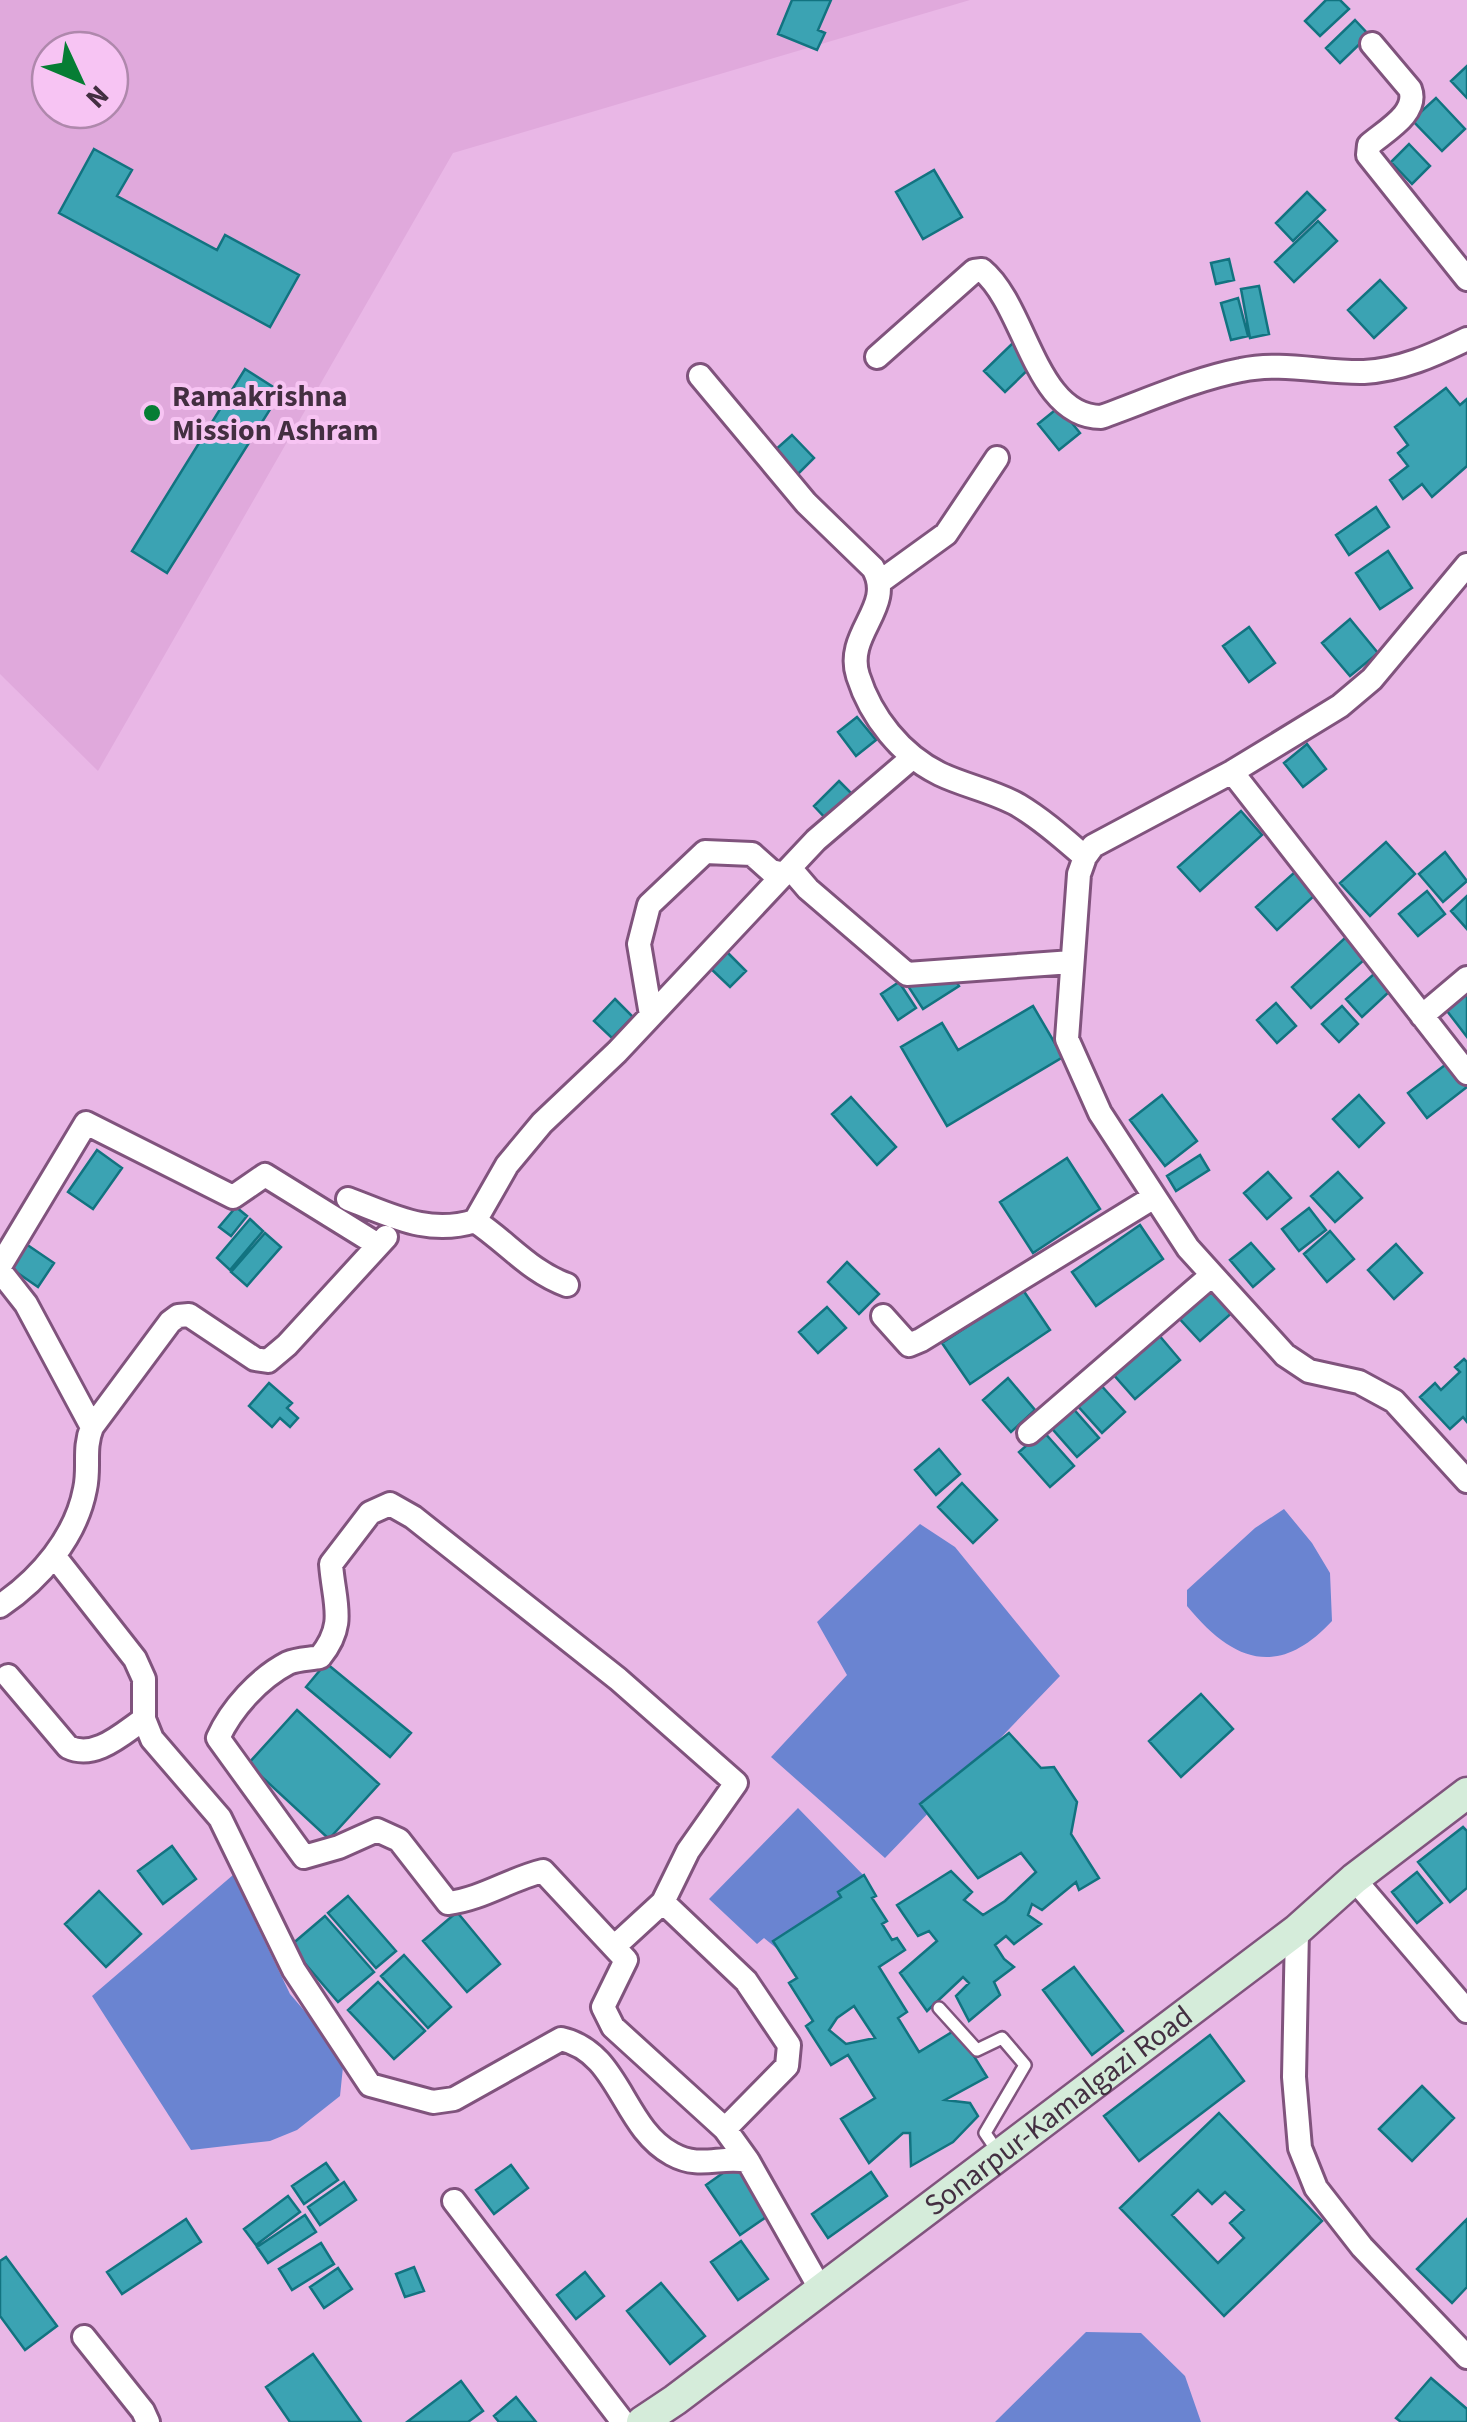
<svg xmlns="http://www.w3.org/2000/svg" width="1467" height="2422" font-family="'Source Sans 3',sans-serif">
  <rect width="100%" height="100%" fill="#e9b7e6"/>
  <path fill="#e0a9dc" fill-rule="evenodd" d="M0,0H970L453,153L98,771L0,674ZM50,50H110V110H50Z"/>
  <path fill="#6a84d1" d="M1284,1509L1312,1543L1330,1573L1332,1621C1278,1679 1233,1662 1187,1606V1590L1255,1528Z
    M920,1524L955,1547L1060,1676L885,1858L771,1757L847,1675L817,1622Z
    M798,1808L868,1880L792,1961L764,1938L757,1944L709,1899Z
    M233,1875L290,1994L344,2057L340,2096L297,2130L270,2141L191,2150L92,1996Z
    M1086,2332L1141,2333L1185,2376L1201,2422H995Z"/>
  <path fill="#3ba3b3" stroke="#127380" stroke-width="2.5" fill-rule="evenodd" d="M792,0H831L818,30L825,33L817,50L778,34Z
    M1326,0H1340L1349,9L1320,36L1305,21Z
    M1355,20L1369,35L1340,63L1326,48Z
    M1467,66V98L1451,81Z
    M1436,98L1465,129L1442,151L1412,120Z
    M1409,144L1430,166L1412,184L1391,162Z
    M94,149L132,170L117,196L217,250L225,235L299,275L270,327L59,213Z
    M934,170L962,217L923,239L896,192Z
    M1307,192L1325,210L1293,241L1276,223Z
    M1318,221L1337,241L1294,282L1275,262Z
    M1229,259L1234,280L1216,284L1211,263Z
    M1380,280L1406,308L1374,338L1348,310Z
    M1259,286L1269,334L1250,338L1241,289Z
    M1238,298L1248,336L1231,340L1221,303Z
    M1015,341L1036,362L1005,392L984,371Z
    M245,369L281,392L167,573L132,551Z
    M1446,388L1460,405L1467,399V466L1432,497L1422,484L1403,499L1390,480L1408,466L1398,453L1408,445L1395,427Z
    M1059,407L1080,433L1059,450L1038,424Z
    M792,435L814,458L797,475L774,451Z
    M1376,507L1389,527L1349,555L1336,535Z
    M1388,551L1412,588L1380,609L1356,573Z
    M1350,619L1378,653L1350,676L1322,643Z
    M1249,627L1275,663L1249,682L1223,646Z
    M857,717L876,740L856,756L838,732Z
    M1307,744L1326,769L1303,787L1284,763Z
    M839,781L854,796L828,821L814,806Z
    M1241,811L1262,835L1200,891L1178,867Z
    M1386,842L1415,874L1370,916L1340,883Z
    M1445,852L1467,881L1443,902L1419,874Z
    M1295,872L1315,895L1277,930L1256,907Z
    M1427,891L1445,914L1418,936L1399,914Z
    M1467,896V929L1451,911Z
    M1345,938L1365,959L1311,1008L1292,987Z
    M725,950L746,971L730,987L708,966Z
    M945,963L959,986L923,1009L908,986Z
    M1374,974L1390,991L1362,1017L1346,999Z
    M899,982L916,1008L898,1020L881,994Z
    M1467,989V1037L1444,1007Z
    M615,999L633,1017L612,1038L594,1021Z
    M1276,1003L1296,1026L1277,1043L1257,1020Z
    M1033,1006L1063,1057L947,1126L901,1047L942,1023L958,1050Z
    M1342,1006L1358,1024L1339,1042L1322,1024Z
    M1449,1062L1467,1087L1427,1118L1408,1093Z
    M1162,1095L1197,1141L1165,1166L1130,1120Z
    M1359,1095L1384,1123L1359,1147L1333,1119Z
    M851,1097L896,1147L877,1165L832,1114Z
    M97,1150L122,1168L93,1209L68,1192Z
    M1200,1155L1209,1170L1176,1191L1167,1176Z
    M1067,1158L1100,1209L1033,1253L1000,1202Z
    M1268,1172L1291,1198L1267,1219L1244,1193Z
    M1338,1172L1362,1198L1335,1222L1311,1196Z
    M236,1207L247,1216L231,1236L219,1227Z
    M1309,1208L1326,1230L1299,1251L1282,1229Z
    M250,1219L263,1231L230,1270L217,1258Z
    M1140,1225L1163,1259L1096,1306L1072,1272Z
    M1330,1231L1354,1259L1327,1282L1304,1254Z
    M265,1233L281,1247L247,1286L231,1272Z
    M1251,1243L1274,1269L1253,1287L1230,1260Z
    M26,1244L54,1263L38,1287L9,1267Z
    M1396,1244L1422,1273L1394,1299L1368,1270Z
    M847,1262L879,1294L859,1314L828,1282Z
    M1211,1285L1234,1311L1200,1341L1177,1316Z
    M1023,1290L1050,1330L970,1384L942,1343Z
    M827,1307L846,1328L818,1353L799,1332Z
    M1158,1334L1180,1360L1135,1399L1113,1374Z
    M1464,1359L1467,1362V1422L1463,1417L1450,1429L1420,1397L1435,1383L1441,1390L1460,1372L1455,1367Z
    M1008,1378L1035,1410L1011,1432L983,1400Z
    M269,1383L292,1403L287,1408L298,1418L290,1427L280,1418L272,1427L249,1406Z
    M1099,1383L1125,1412L1102,1433L1076,1404Z
    M1070,1405L1099,1438L1077,1457L1048,1424Z
    M1043,1431L1074,1466L1050,1487L1019,1452Z
    M939,1449L960,1474L936,1495L915,1470Z
    M962,1483L997,1520L973,1543L938,1507Z
    M326,1663L411,1733L390,1757L306,1687Z
    M1201,1694L1233,1729L1181,1777L1149,1741Z
    M297,1710L379,1784L329,1839L248,1764Z
    M1009,1733L1041,1768L1054,1767L1077,1802L1071,1834L1099,1878L1079,1890L1076,1882L1042,1910L1032,1904L1028,1915L1041,1924L1014,1944L1006,1936L995,1945L1004,1959L1014,1967L994,1982L1000,1995L969,2021L956,1996L969,1983L963,1977L927,2011L900,1973L937,1941L929,1931L918,1936L897,1905L951,1871L972,1892L964,1900L983,1915L1005,1901L1036,1872L1021,1853L978,1878L920,1804Z
    M1463,1827L1467,1831V1888L1450,1902L1418,1862Z
    M172,1846L196,1879L163,1904L138,1871Z
    M1417,1872L1442,1903L1417,1923L1392,1892Z
    M864,1875L876,1896L872,1898L887,1921L882,1924L892,1940L897,1938L905,1950L879,1967L907,2012L898,2018L919,2052L957,2029L987,2077L945,2100L970,2103L978,2116L953,2142L911,2166L910,2133H903L869,2163L841,2119L875,2098L848,2055L831,2065L806,2026L813,2021L789,1983L797,1978L773,1941L841,1897L838,1892ZM854,2006L875,2038L846,2044L829,2030L837,2018Z
    M99,1891L141,1934L106,1967L65,1924Z
    M348,1896L396,1951L376,1968L328,1913Z
    M457,1912L500,1964L467,1992L423,1941Z
    M325,1916L374,1972L338,2002L290,1946Z
    M404,1955L451,2007L428,2028L381,1976Z
    M1074,1967L1123,2031L1092,2055L1043,1990Z
    M378,1982L425,2031L394,2059L348,2010Z
    M1210,2035L1244,2081L1139,2161L1104,2116Z
    M1422,2086L1454,2118L1412,2161L1379,2129Z
    M1219,2113L1322,2221L1224,2316L1120,2208ZM1198,2190L1212,2204L1225,2192L1244,2210L1230,2223L1244,2238L1218,2263L1172,2215Z
    M326,2163L338,2180L304,2204L292,2186Z
    M737,2163L772,2213L740,2235L706,2185Z
    M511,2165L528,2188L494,2214L476,2190Z
    M871,2172L887,2196L828,2238L812,2214Z
    M344,2182L356,2200L320,2225L308,2207Z
    M288,2196L300,2212L256,2245L244,2229Z
    M305,2215L316,2232L268,2263L257,2247Z
    M186,2219L201,2242L122,2294L107,2272Z
    M1467,2219V2287L1452,2303L1417,2269Z
    M741,2241L768,2279L738,2300L711,2262Z
    M321,2243L334,2264L292,2290L279,2269Z
    M6,2257L57,2326L25,2350L0,2316V2261Z
    M414,2267L424,2291L405,2297L396,2274Z
    M338,2268L352,2289L324,2308L310,2287Z
    M585,2272L604,2296L576,2319L557,2295Z
    M661,2283L705,2336L670,2364L627,2311Z
    M313,2354L361,2422H290L266,2387Z
    M1431,2378L1467,2409V2422H1401L1396,2418Z
    M461,2381L483,2411L468,2422H407Z
    M516,2397L536,2422H499L494,2416Z"/>
  <g fill="none" stroke-linecap="round" stroke-linejoin="round">
    <g stroke="#80537d" stroke-width="16">
      <path id="lane" d="M939,2008L977,2050L1002,2038L1025,2065L985,2133L1000,2155"/>
    </g>
    <g stroke="#80537d" stroke-width="28">
      <path id="street" d="M1372,44L1410,89C1419,113 1385,131 1369,145L1368,155L1467,279
        M877,357L974,271L982,270C1026,306 1035,417 1101,417C1146,401 1194,379 1241,370C1282,361 1323,373 1364,372C1401,370 1434,355 1467,339
        M700,376L806,503L873,568C896,607 844,633 858,676C871,717 901,755 940,774C965,786 993,791 1018,805C1043,820 1064,839 1085,857
        M1467,565L1372,679L1340,706L1232,772L1093,846L1085,857L1079,874L1067,1039L1100,1113L1188,1248L1285,1355L1309,1371L1359,1382L1394,1401L1467,1481
        M881,581L946,534L997,458
        M1232,772L1467,1073
        M790,868L808,889L907,974L1072,962
        M651,1015L639,944L649,905L705,852L752,854L771,871L784,874
        M1422,1016L1467,978
        M348,1199C391,1215 428,1236 475,1221L507,1165L542,1123L617,1052L816,840L913,757
        M475,1221C507,1242 530,1272 567,1285
        M0,1266L86,1123L233,1197L265,1175L378,1245
        M0,1271L26,1304L92,1427C83,1449 90,1467 85,1489C76,1537 40,1579 0,1606
        M883,1316L909,1345L921,1340L1154,1197
        M92,1427L170,1322L178,1316L189,1315L255,1359L268,1361L287,1345L386,1237
        M1029,1433L1212,1275
        M55,1557L135,1659L144,1679V1719L152,1739L220,1818L294,1970L370,2085L433,2102L454,2099L561,2039C620,2052 622,2127 672,2154C701,2170 720,2155 748,2161L821,2290
        M8,1676L68,1747C95,1760 122,1734 144,1719
        M1354,1879L1467,2011
        M1297,1930L1294,2077L1300,2148L1316,2188L1362,2247L1467,2357
        M614,1947L663,1902
        M725,2129L787,2066L789,2045L746,1981L663,1902L688,1851L736,1783L618,1679L413,1517L390,1504L370,1513L331,1564C334,1604 347,1624 320,1657C310,1659 297,1659 288,1663C259,1678 231,1709 218,1738L304,1857L339,1847L377,1830L399,1840L448,1903C482,1899 510,1879 543,1871L626,1960L603,2007L613,2027L725,2129L748,2161
        M454,2201L623,2422
        M84,2337L143,2411L148,2422"/>
    </g>
    <g stroke="#80537d" stroke-width="35">
      <g id="secondary">
        <path id="s1" d="M642,2422L675,2400L1297,1930L1354,1879L1467,1793"/>
      </g>
    </g>
    <use href="#lane" stroke="#fff" stroke-width="11"/>
    <use href="#street" stroke="#fff" stroke-width="22"/>
    <use href="#secondary" stroke="#d5ecda" stroke-width="30"/>
  </g>
  <circle fill="#067d34" stroke="#f7c4f3" stroke-width="4" cx="152" cy="413" r="10"/>
  <g text-anchor="middle" dominant-baseline="central" stroke-width="8" stroke-linejoin="round" paint-order="stroke">
    <g font-size="30" font-weight="bold" fill="#432f41" stroke="#f7c4f3" text-anchor="start">
      <text x="172" y="396">Ramakrishna<tspan x="172" dy="34">Mission Ashram</tspan></text>
    </g>
    <g font-size="30" fill="#432f41" stroke="#f7c4f3">
      <text stroke="none"><textPath href="#s1" startOffset="520">Sonarpur-Kamalgazi Road</textPath></text>
    </g>
  </g>
  <g transform="translate(80 80) rotate(134)"><circle r="48" fill="#f7c4f3" stroke="#af88ac" stroke-width="2.5"/>
  <path d="M0-8L18 38L0 25L-18 38Z" fill="#067d34"/>
  <text y="-15" font-size="28" font-weight="bold" text-anchor="middle" fill="#432f41">N</text>
  </g>
</svg>
